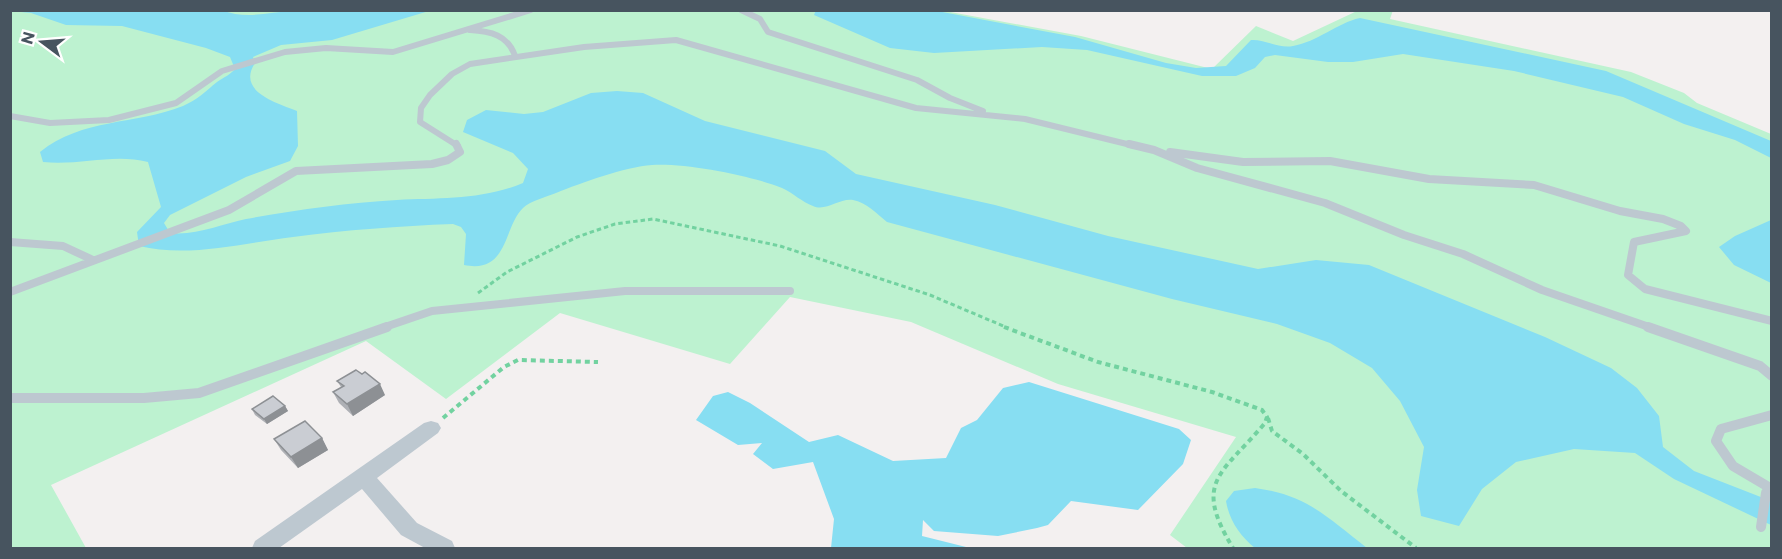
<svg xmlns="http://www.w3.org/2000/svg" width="1782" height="559" font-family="Commissioner,sans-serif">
  <rect width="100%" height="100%" fill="#f3f0f0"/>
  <path fill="#bdf2d0" d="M1393,10L1390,19L1631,72L1684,93L1697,103L1771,134V548H1187L1170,535L1236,437L1058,384L911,322L790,297L730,364L560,313L446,399L366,341L51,485L86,548H11L10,11H945L1081,36L1212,69L1256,26L1293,41L1357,11Z"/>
  <path fill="#87def2" d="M221,10C247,20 267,12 294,11C339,9 384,11 429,11L332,40L281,45L253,57L255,63C236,92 278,103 297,111L298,146L290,161L246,177L170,215L164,223L170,233C196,236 221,224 246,219C296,210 346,203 397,200C440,198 483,200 523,183L528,169L513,153L463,132L467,120L486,110L524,114L543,112L591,93L617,91L643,93L705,121L825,151L856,174L995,205L1108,236L1258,269L1316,260L1369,265L1545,337L1611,368L1637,388L1659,416L1663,447L1694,471L1771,501V525L1674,479L1635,453L1574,449L1516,462L1482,489L1459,526L1421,516L1417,490L1424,447L1400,401L1372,368L1330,343L1277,324L1172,299L887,222C877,214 866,202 853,200C839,198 826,212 813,206C802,202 793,193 782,188C749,175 686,163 652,165C625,167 581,183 556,193C546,197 530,201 523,208C503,227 509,274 464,265L466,234L461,227L453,224C399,226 346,230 293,237C243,243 189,258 139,246L137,232L161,207L148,162C113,153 79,166 43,162L40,152C82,118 135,125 183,106C197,100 206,91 217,82C224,77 230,75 235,69L230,57L206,48L122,26L66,25L31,13L11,11Z
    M816,10L937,11L1075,37L1166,63L1196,68L1226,66L1251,40C1265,39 1279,49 1293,46C1317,42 1337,23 1360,18L1606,71L1771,141V158L1735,140L1684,124L1623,97L1514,71L1403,54L1353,62H1328L1275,55L1265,57L1255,68L1236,76H1202L1087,50L1042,47L934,53L890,48L814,15Z
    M1771,220V283L1734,265L1719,247L1735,236Z
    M1029,382L1179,429L1191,440L1183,464L1138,510L1071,501L1048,525L1037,528L998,536L934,531L923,520L922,536L970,548H831L834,519L813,462L773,469L753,454L762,443L738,445L696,420L713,396L728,392L750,403L809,442L838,435L893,461L946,458L961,428L977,420L1003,388Z
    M1255,488C1307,495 1327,517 1367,548H1255C1240,536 1229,520 1226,501L1234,491Z"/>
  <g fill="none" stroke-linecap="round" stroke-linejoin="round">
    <path stroke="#72d2a0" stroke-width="3" stroke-dasharray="4.5 3" stroke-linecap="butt" d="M478,293L507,272L577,237L615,224L653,219L780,246L930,295L1008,328"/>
    <path stroke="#72d2a0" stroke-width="4" stroke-dasharray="5 4" stroke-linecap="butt" d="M1004,327L1098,362L1212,392L1262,410L1267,417L1265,423C1222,474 1192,481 1233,548
      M443,418L504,367L518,360L598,362
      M1268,418L1272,431L1303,454L1341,491L1416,548"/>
    <path stroke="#bdc8d0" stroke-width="6" d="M741,10L760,19L768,32L917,80L950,98L983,111
      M470,30C490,31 508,35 515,56
      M10,116L50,123L109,120L176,103L222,71L285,52L326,48L393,52L531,10
      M458,146L420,122L421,108L430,95L452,74L470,64L584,47L676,40L916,108L1025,119L1135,146"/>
    <path stroke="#bdc8d0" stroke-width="8" d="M1129,144L1154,150L1197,168L1325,203L1404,235L1463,254L1542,290L1652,328
      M1170,152L1243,162L1330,161L1429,179L1534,185L1620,211L1663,219L1681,226L1686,231L1634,242L1628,275L1645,289L1772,321
      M10,242L63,246L93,260
      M10,292L229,210L296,171L432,164L448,160L460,152L456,144
      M382,328L432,311L625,291H790"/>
    <path stroke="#bdc8d0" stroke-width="10" d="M1648,327L1760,366L1772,376
      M10,398H144L199,393L387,327
      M1772,415L1721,429L1716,441L1733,466L1772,489
      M1761,527L1766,493L1772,492"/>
    <path fill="#bdc8d0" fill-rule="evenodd" d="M431,421L438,423L441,428L438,433L377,478L417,523L452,541L455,548H425L401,535L362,489L279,548H252L255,541L424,423Z"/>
  </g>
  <path fill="#aeb0b5" d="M337,381L385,395L353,416L339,403L333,392L341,387Z
    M285,406L288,411L267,424L255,415L252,409Z
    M322,438L328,450L298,468L281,450L274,439Z"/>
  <path fill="#8d9094" d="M380,384L385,395L353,416L347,404Z
    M285,406L288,411L267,424L264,419Z
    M322,438L328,450L298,468L291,457Z"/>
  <path fill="#cacdd3" stroke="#8d9094" stroke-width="1.5" d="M356,370L362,374L365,372L380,384L347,404L333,392L344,386L337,381Z
    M273,396L285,406L264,419L252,409Z
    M305,421L322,438L291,457L274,439Z"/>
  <rect width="1782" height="559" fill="none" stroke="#47545f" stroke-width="24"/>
  <g transform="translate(42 42) rotate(286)" stroke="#ffffff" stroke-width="4.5" paint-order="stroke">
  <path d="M0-4.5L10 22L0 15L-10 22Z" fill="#47545f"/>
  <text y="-9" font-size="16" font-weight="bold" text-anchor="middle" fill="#47545f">N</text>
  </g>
</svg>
